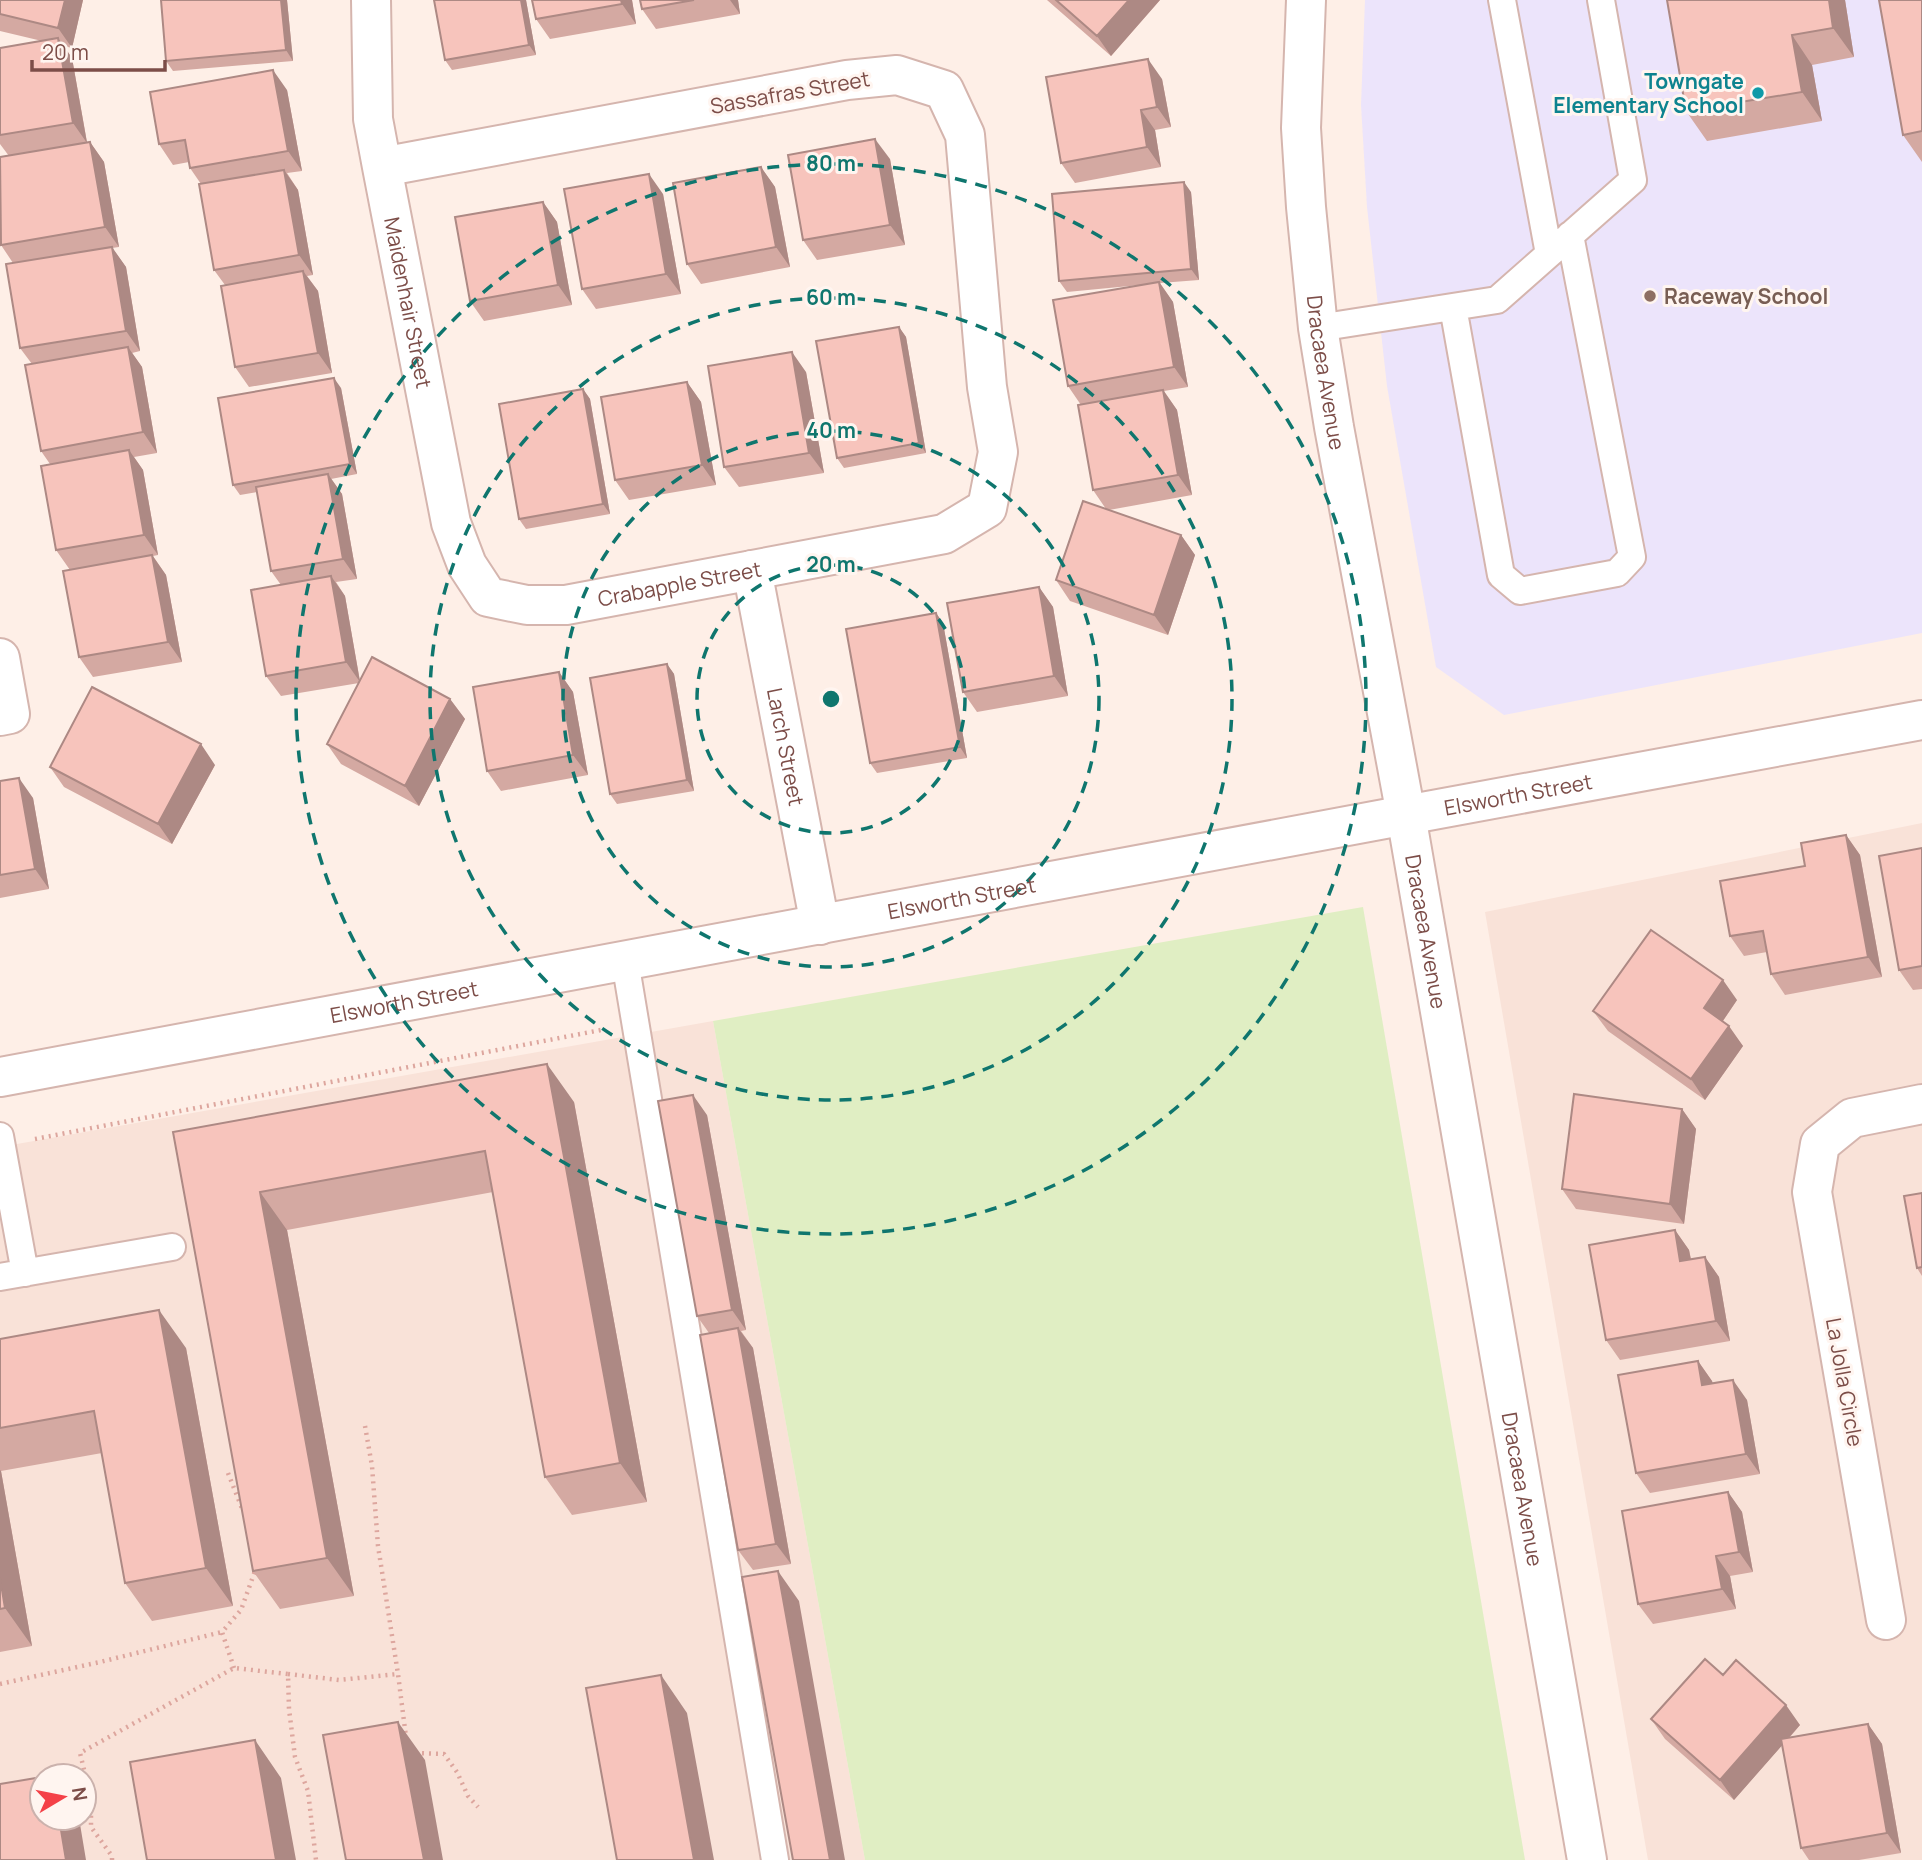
<svg xmlns="http://www.w3.org/2000/svg" width="1922" height="1860" font-family="Manrope,sans-serif">
  <rect width="100%" height="100%" fill="#feefe7"/>
  <path fill="#f9e2d8" fill-rule="evenodd" d="M1922,823V1860H1648L1485,912Z
    M713,1021L865,1860H0V1147ZM42,1776H84V1818H42Z"/>
  <path fill="#ece4fb" d="M1365,0H1922V633L1504,715L1436,667L1387,386L1367,207L1361,105Z"/>
  <path fill="#e0eec3" d="M1363,907L1525,1860H865L713,1021Z"/>
  <g fill="none" stroke-linecap="round" stroke-linejoin="round">
    <g stroke="#d5b5ae" stroke-width="30">
      <path id="service" d="M1502,0L1549,254
        M1453,307L1501,575L1520,591L1617,573L1632,557L1570,235
        M1318,328L1497,300L1633,180L1601,0
        M625,961L775,1860
        M0,1136L25,1273
        M0,1277L172,1247"/>
    </g>
    <g stroke="#d5b5ae" stroke-width="42">
      <g id="minor">
        <path id="s1" d="M371,0L373,119L382,167L451,523L467,565L488,597L527,605H566L944,534L987,508L998,452L987,387L965,135L944,90L897,75L847,80L382,167"/>
        <path id="s2" d="M752,570L820,925"/>
        <path d="M0,658L10,714L0,716"/>
        <path id="s3" d="M1406,815L1922,720"/>
        <path d="M1886,1620L1812,1192L1820,1144L1852,1118L1922,1104"/>
      </g>
    </g>
    <g stroke="#d5b5ae" stroke-width="42">
      <g id="tertiary">
        <path id="s4" d="M1306,0L1301,128L1306,207L1318,328L1334,427L1406,815L1587,1860"/>
        <path id="s5" d="M0,1077L1406,815"/>
      </g>
    </g>
    <path stroke="#dda69e" stroke-width="4.5" stroke-dasharray="2 5" stroke-linecap="butt" d="M35,1139L601,1030
      M365,1426L372,1466L378,1546L398,1674
      M228,1473L243,1511
      M234,1668L222,1632L241,1610L255,1571L254,1568
      M288,1674L339,1680L398,1674L406,1737
      M0,1684L100,1662L222,1632
      M415,1753L444,1754L457,1772L468,1796L478,1807
      M112,1860V1856L91,1827V1799L80,1753L234,1668L288,1674L289,1709L295,1757L308,1791L316,1860"/>
    <use href="#service" stroke="#fff" stroke-width="26"/>
    <use href="#minor" stroke="#fff" stroke-width="38"/>
    <use href="#tertiary" stroke="#fff" stroke-width="38"/>
  </g>
  <path fill="#d4a9a2" d="M0,0H83L72,48L64,46L72,58L87,142H90L104,162L119,247L112,248L126,267L140,351L132,353L142,367L157,453L134,457L143,470L158,555L153,556L166,575L182,662L93,677L79,657L70,570L56,550L50,464L41,451L32,364L20,348L13,263L1,245L9,156L0,144V48L42,41L0,31Z
    M161,0H287L293,61L173,71L166,61Z
    M526,0L536,55L452,70L445,60Z
    M532,0H632L636,24L550,39L536,19Z
    M640,0H738L740,14L656,29L642,9Z
    M1047,0H1160L1111,56Z
    M1667,0H1845L1854,57L1812,65L1822,121L1707,141L1686,111Z
    M1922,0V162L1903,135Z
    M1162,79L1171,127L1155,130L1161,167L1075,183L1061,163Z
    M287,90L302,171L287,173L298,190L313,275L307,276L318,291L332,373L249,387L235,367L225,285L214,270L201,184L190,168L189,162L173,165L159,144Z
    M890,159L905,245L817,260L803,240Z
    M761,167L775,187L790,267L701,284L687,264Z
    M1191,192L1199,280L1160,283L1173,302L1188,387L1164,391L1177,410L1192,495L1109,510L1181,535L1195,555L1168,635L1070,601L1056,580L1106,509L1093,490L1081,405L1068,386L1140,285L1067,292L1059,281Z
    M663,194L681,294L596,309L582,289Z
    M543,202L557,222L572,305L484,321L470,301Z
    M899,327L906,337L926,453L844,468L837,458Z
    M806,372L824,473L739,487L724,467Z
    M687,382L701,402L716,485L629,500L615,480Z
    M341,388L357,474L331,479L342,494L357,579L336,582L345,596L360,681L450,699L465,719L419,806L341,764L327,744L359,683L281,696L266,676L281,585L271,571L257,492L240,495L233,485Z
    M583,389L590,399L610,514L526,529L519,519Z
    M1039,587L1053,607L1068,696L977,712L963,692Z
    M936,613L943,623L967,758L877,773L870,763Z
    M667,664L674,674L694,791L617,804L610,794Z
    M559,672L573,692L588,775L501,791L487,771Z
    M215,765L172,844L64,787L50,767Z
    M0,781L33,798L49,889L0,898Z
    M1846,835L1860,855L1882,977L1785,995L1771,974L1767,952L1744,956L1730,936L1805,866Z
    M1922,848V989L1913,990L1899,970Z
    M1737,1000L1723,1021L1743,1046L1705,1100L1608,1031L1593,1011Z
    M574,1102L647,1502L572,1515L545,1477L493,1192L287,1230L354,1596L280,1609L253,1571L173,1132Z
    M1682,1109L1696,1129L1684,1224L1576,1209L1562,1189Z
    M707,1115L746,1330L741,1331L753,1348L791,1564L753,1570L738,1550L709,1333L697,1316Z
    M1922,1193V1276L1917,1268Z
    M1675,1230L1689,1250L1691,1259L1705,1257L1719,1277L1730,1341L1620,1360L1606,1340Z
    M0,1339L186,1348L233,1606L152,1621L125,1583L102,1453L1,1471L32,1646L0,1652Z
    M1698,1361L1712,1381L1713,1383L1747,1400L1760,1474L1650,1493L1636,1473Z
    M1728,1492L1742,1512L1753,1572L1730,1576L1736,1609L1653,1624L1638,1604Z
    M1723,1675L1800,1725L1790,1737L1868,1724L1882,1744L1901,1853L1859,1860H1809L1801,1848L1782,1745L1734,1800L1665,1739L1651,1719Z"/>
  <path fill="#ad8984" d="M65,0H83L72,48L58,28Z
    M281,0H287L293,61L286,50Z
    M521,0H526L536,55L529,45Z
    M621,0H632L636,24L622,4Z
    M730,0H738L740,14Z
    M1129,0H1160L1111,56L1097,36Z
    M1829,0H1845L1854,57L1833,28Z
    M1792,35L1812,65L1822,121L1802,92Z
    M58,38L72,58L87,143L73,123Z
    M1148,59L1162,79L1171,127L1157,107Z
    M273,70L287,90L302,171L288,151Z
    M1141,110L1155,130L1161,167L1147,147Z
    M875,139L890,159L905,245L890,225Z
    M90,142L104,162L119,247L105,227Z
    M761,167L775,187L790,267L776,247Z
    M284,170L298,190L313,275L299,255Z
    M649,174L663,194L681,294L666,274Z
    M1184,182L1191,192L1199,280L1191,269Z
    M543,202L557,222L572,305L558,285Z
    M112,247L126,267L140,351L126,331Z
    M303,271L318,291L332,373L318,353Z
    M1159,282L1173,302L1188,387L1174,367Z
    M899,327L906,337L926,453L919,443Z
    M128,347L142,367L157,453L143,432Z
    M792,352L806,372L824,473L809,453Z
    M334,378L341,388L357,474L350,464Z
    M687,382L701,402L716,485L702,465Z
    M583,389L590,399L610,514L603,504Z
    M1163,390L1177,410L1192,495L1178,475Z
    M129,450L143,470L158,555L144,535Z
    M328,474L342,494L357,579L343,559Z
    M1181,535L1195,555L1168,635L1154,615Z
    M152,555L166,575L182,662L168,642Z
    M331,576L345,596L360,682L346,662Z
    M1039,587L1053,607L1068,696L1054,676Z
    M936,613L943,623L967,758L960,747Z
    M667,664L674,674L694,791L687,780Z
    M559,672L573,692L588,775L573,755Z
    M450,699L465,719L419,806L405,786Z
    M201,744L215,765L172,844L158,824Z
    M19,778L33,798L49,889L35,869Z
    M1846,835L1860,855L1882,977L1868,957Z
    M1723,980L1737,1000L1718,1028L1704,1008Z
    M1729,1026L1743,1046L1705,1100L1691,1079Z
    M547,1064L574,1102L647,1502L620,1463Z
    M693,1095L707,1115L746,1330L732,1310Z
    M1682,1109L1696,1129L1684,1224L1670,1204Z
    M260,1192L287,1230L354,1596L327,1558Z
    M1675,1230L1689,1250L1695,1281L1680,1261Z
    M1705,1257L1719,1277L1730,1341L1716,1321Z
    M159,1310L186,1348L233,1606L206,1568Z
    M738,1328L753,1348L791,1564L776,1544Z
    M1698,1361L1712,1381L1716,1405L1702,1385Z
    M1733,1380L1747,1400L1760,1474L1746,1454Z
    M0,1470L1,1471L32,1646L5,1608L0,1578Z
    M1728,1492L1742,1512L1753,1572L1739,1552Z
    M1716,1556L1730,1576L1736,1609L1722,1589Z
    M778,1571L799,1601L845,1860H830Z
    M661,1675L687,1713L714,1860H694Z
    M1786,1705L1800,1725L1734,1800L1720,1780Z
    M398,1722L425,1760L443,1860H424Z
    M1868,1724L1882,1744L1901,1853L1887,1833Z
    M255,1740L281,1778L296,1860H276Z
    M59,1818H79L86,1860H66Z"/>
  <path fill="#f7c4bc" stroke="#ad8984" stroke-width="2" d="M0,0H65L58,28L0,14Z
    M161,0H281L286,50L166,61Z
    M434,0H521L529,45L445,60Z
    M532,0H621L622,4L536,19Z
    M640,0H694L642,9Z
    M1056,0H1129L1097,36Z
    M1667,0H1829L1833,28L1792,35L1802,92L1686,111Z
    M1879,0H1922V131L1903,135Z
    M58,38L73,123L0,135V48Z
    M1148,59L1157,107L1141,110L1147,147L1061,163L1046,77Z
    M273,70L288,151L190,168L185,140L159,144L150,92Z
    M875,139L890,225L803,240L788,155Z
    M90,142L105,227L1,245L0,157Z
    M761,167L776,247L687,264L673,183Z
    M284,170L299,255L214,270L199,184Z
    M649,174L666,274L582,289L564,189Z
    M1184,182L1191,269L1059,281L1052,194Z
    M543,202L558,285L470,301L455,217Z
    M112,247L126,331L20,348L6,264Z
    M303,271L318,353L235,367L221,286Z
    M1159,282L1174,367L1068,386L1053,300Z
    M899,327L919,443L837,458L816,341Z
    M128,347L143,432L41,451L25,365Z
    M792,352L809,453L724,467L708,366Z
    M334,378L350,464L233,485L218,398Z
    M687,382L702,465L615,480L601,397Z
    M583,389L603,504L519,519L499,404Z
    M1163,390L1178,475L1093,490L1078,405Z
    M129,450L144,535L56,550L41,466Z
    M328,474L343,559L271,571L256,487Z
    M1083,501L1181,535L1154,615L1056,580Z
    M152,555L168,642L79,657L63,571Z
    M331,576L346,662L266,676L251,590Z
    M1039,587L1054,676L963,692L947,603Z
    M936,613L960,747L870,763L846,629Z
    M372,657L450,699L405,786L327,744Z
    M667,664L687,780L610,794L590,678Z
    M559,672L573,755L487,771L473,687Z
    M92,687L201,744L158,824L50,767Z
    M19,778L35,869L0,875V781Z
    M1846,835L1868,957L1771,974L1763,931L1730,936L1720,881L1805,866L1801,843Z
    M1922,848V966L1899,970L1879,856Z
    M1651,930L1723,980L1704,1008L1729,1026L1691,1079L1593,1011Z
    M547,1064L620,1463L545,1477L485,1151L260,1192L327,1558L253,1571L173,1132Z
    M1574,1094L1682,1109L1670,1204L1562,1189Z
    M693,1095L732,1310L697,1316L658,1101Z
    M1922,1193V1267L1917,1268L1904,1196Z
    M1675,1230L1680,1261L1705,1257L1716,1321L1606,1340L1589,1245Z
    M159,1310L206,1568L125,1583L94,1411L0,1428V1339Z
    M738,1328L776,1544L738,1550L700,1335Z
    M1698,1361L1702,1385L1733,1380L1746,1454L1636,1473L1618,1375Z
    M1728,1492L1739,1552L1716,1556L1722,1589L1638,1604L1622,1511Z
    M778,1571L830,1860H793L742,1577Z
    M0,1578L5,1608L0,1609Z
    M1705,1659L1723,1675L1736,1660L1786,1705L1720,1780L1651,1719Z
    M661,1675L694,1860H617L586,1688Z
    M398,1722L424,1860H346L323,1735Z
    M1868,1724L1887,1833L1801,1848L1781,1739Z
    M255,1740L276,1860H147L130,1762Z
    M42,1777V1818H59L66,1860H0V1784Z"/>
  <g fill="none" stroke="#0f766e" stroke-width="3.5" stroke-dasharray="12 9">
    <circle cx="831" cy="699" r="134"/>
    <circle cx="831" cy="699" r="268"/>
    <circle cx="831" cy="699" r="401"/>
    <circle cx="831" cy="699" r="535"/>
  </g>
  <circle fill="#0f9aa8" stroke="#fff5f0" stroke-width="2.5" cx="1758" cy="93" r="7"/>
  <circle fill="#8d6e63" stroke="#fff5f0" stroke-width="2.5" cx="1650" cy="296" r="7"/>
  <g text-anchor="middle" dominant-baseline="central" stroke-width="6" stroke-linejoin="round" paint-order="stroke">
    <g font-size="21" font-weight="bold" fill="#0d838f" stroke="#fff5f0" text-anchor="end">
      <text x="1744" y="81">Towngate<tspan x="1744" dy="24">Elementary School</tspan></text>
    </g>
    <g font-size="21" fill="#7c4d48" stroke="#fff5f0">
      <text transform="translate(790 92) rotate(-10)">Sassafras Street</text>
      <text stroke="none"><textPath href="#s1" startOffset="306">Maidenhair Street</textPath></text>
      <text stroke="none"><textPath href="#s4" startOffset="374">Dracaea Avenue</textPath></text>
      <text stroke="none"><textPath href="#s1" startOffset="808">Crabapple Street</textPath></text>
      <text stroke="none"><textPath href="#s2" startOffset="180">Larch Street</textPath></text>
      <text stroke="none"><textPath href="#s3" startOffset="114">Elsworth Street</textPath></text>
      <text stroke="none"><textPath href="#s5" startOffset="978">Elsworth Street</textPath></text>
      <text stroke="none"><textPath href="#s4" startOffset="942">Dracaea Avenue</textPath></text>
      <text stroke="none"><textPath href="#s5" startOffset="411">Elsworth Street</textPath></text>
      <text transform="translate(1845 1382) rotate(80)">La Jolla Circle</text>
      <text stroke="none"><textPath href="#s4" startOffset="1508">Dracaea Avenue</textPath></text>
    </g>
    <g font-size="21" font-weight="bold" fill="#785e54" stroke="#fff5f0" text-anchor="start">
      <text x="1664" y="296">Raceway School</text>
    </g>
  </g>
  <circle cx="831" cy="699" r="10" fill="#0f766e" stroke="#fff5f0" stroke-width="3.5"/>
  <g font-size="21" text-anchor="middle" font-weight="bold" fill="#0f766e" stroke="#fff5f0" stroke-width="6" stroke-linejoin="round" paint-order="stroke">
    <text x="831" y="171">80 m</text>
    <text x="831" y="305">60 m</text>
    <text x="831" y="438">40 m</text>
    <text x="831" y="572">20 m</text>
  </g>
  <g transform="translate(63 1797) rotate(80)"><circle r="33" fill="#fff5f0" stroke="#cbb2ad" stroke-width="2"/>
  <path d="M0-5L12 26L0 18L-12 26Z" fill="#f44148"/>
  <text y="-10" font-size="19" font-weight="bold" text-anchor="middle" fill="#7c4d48">N</text>
  </g>
  <path d="M32 60v10h133v-10" fill="none" stroke="#7c4d48" stroke-width="3.5"/>
  <text x="42" y="60" font-size="21" fill="#7c4d48" stroke="#fff5f0" stroke-width="5" paint-order="stroke">20 m</text>
</svg>
